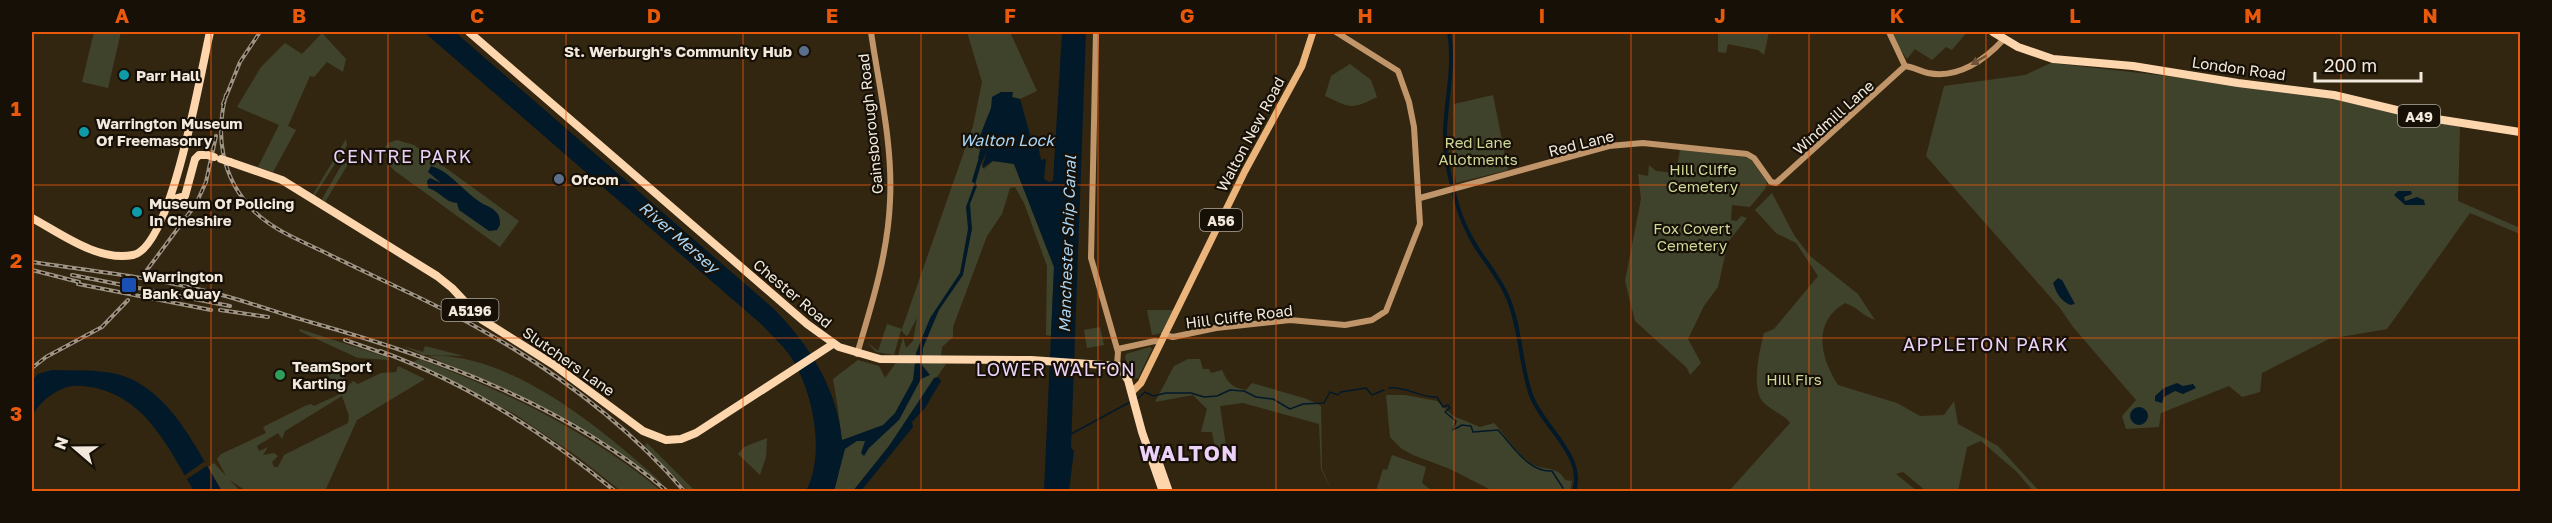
<svg xmlns="http://www.w3.org/2000/svg" width="2552" height="523" font-family="'Golos Text',sans-serif">
  <rect width="100%" height="100%" fill="#332610"/>
  <path fill="#40432c" fill-rule="evenodd" d="M94,32H121L108,88L82,82Z
    M967,32H1010L1037,91L1020,99L1012,97L1013,93L1000,95C986,114 972,150 984,169L993,161L1014,164L1054,267L1051,336L1046,335L1047,266L1024,203L1015,187L1010,188L1002,214L987,236L953,327V337L942,347L940,363L946,364L889,446L853,491H834C846,450 840,420 833,379L858,360L879,366L885,378L900,357L898,356L903,337L906,348L913,341L917,318L908,335L906,336L901,330L894,355L876,352L867,342L878,351L887,324L902,329L903,326L973,126L982,82Z
    M1718,32H1769L1764,55L1758,50L1728,44L1726,53L1718,52Z
    M1889,32H1967L1952,50L1946,47L1932,60L1915,49L1907,59Z
    M322,33L346,59L343,72L327,62L314,77L310,76L288,126L296,130L273,172L258,167L279,125L237,107L261,67L285,43L302,54Z
    M2051,63L2311,92L2460,127L2458,201L2520,228V234L2470,213L2387,329L2329,339L2262,373L2260,392L2242,397L2229,386L2161,413L2159,427L2126,429L2122,416L2136,400L2073,327L2060,308L1926,156L1944,86L2025,75Z
    M1350,64L1371,80L1377,97C1351,110 1351,108 1325,96L1331,76Z
    M1493,95L1508,170L1456,183L1451,146L1454,145V104Z
    M346,139L347,145L314,197L312,196Z
    M397,140L414,145L519,221L500,247L395,171L389,165L384,149L388,143Z
    M1680,149L1750,158L1767,182L1765,189L1750,207L1732,205L1731,220L1737,221L1741,216L1747,218L1728,242L1718,287L1704,306L1688,339L1701,363L1690,375L1687,368L1635,321L1625,281L1641,199L1638,174L1648,176L1649,165L1656,171L1676,173Z
    M345,159L350,161L325,202L322,199Z
    M1772,193L1794,235L1810,256L1858,294L1875,320C1863,316 1857,307 1845,303C1812,322 1820,357 1838,385L1897,403L1920,416L1944,415L1954,401L1958,424L1998,446L2039,491H2033L2017,472L1981,441L1967,447L1958,491H1926L1903,472L1896,474L1917,491H1729L1790,423C1787,417 1771,410 1764,403C1750,390 1760,349 1764,333L1774,329L1818,276L1796,243L1776,233L1755,210Z
    M1147,310H1173L1162,333L1152,335Z
    M1100,327L1104,345L1087,348L1084,330Z
    M300,329L389,358V360L358,358L299,331Z
    M403,346L423,352L425,346L464,356L423,355Z
    M1150,347L1152,349L1138,378L1134,379L1125,358L1126,354Z
    M428,356C511,352 603,430 662,483L556,414L504,388Z
    M419,359C505,391 590,432 661,491H621L578,457L513,413L413,362Z
    M1188,359H1200L1203,369H1209L1211,373L1222,370C1227,382 1232,388 1246,390L1252,383L1307,399L1321,406L1322,469L1332,491H1341H1332L1321,469L1319,424L1243,403L1220,406L1228,459L1224,463L1217,460L1212,432H1201L1207,409L1193,395L1155,402L1174,366Z
    M319,362L347,379L337,389Z
    M398,366L425,379L357,420L325,491H246L230,480L240,491H222L208,467L214,463L226,476L217,459L221,454L266,433L263,427L305,406L311,404L314,406L340,394L353,381L358,384L381,373L396,372ZM342,396L349,416L348,423L284,455L278,467H274L272,462L278,456L274,453L263,455L268,447L259,451L257,446L278,433L282,439L285,431Z
    M1386,395H1405L1437,401L1453,416L1480,427L1494,423C1505,435 1516,452 1529,462C1541,472 1557,464 1565,480L1572,481L1570,491H1493L1450,469L1413,455L1402,449L1390,437Z
    M767,438L766,457L760,475L738,454L744,447Z
    M647,443L695,491H688L645,446Z
    M1392,455L1426,467L1422,483L1432,491H1376L1383,469L1387,470Z"/>
  <path fill="#021929" d="M424,32H455L774,309C809,345 837,388 842,440L883,425L895,413L913,380L916,353L930,318L960,273L968,229L966,207L975,182L977,186L970,204L972,229L963,275L939,310L923,348L922,365L930,375L921,379L899,420L869,448L864,456L861,453L865,441H857L845,449L834,491H806C825,455 814,397 794,362C786,348 772,336 761,324Z
    M1062,32H1086L1071,448L1074,451L1069,491H1044L1054,267L1014,164L993,161L982,168L987,151L983,160L978,158L981,148L978,141L991,108L992,97L1001,92H1013L1012,97L1020,99L1031,138L1037,140L1041,160L1046,159L1044,179L1049,182L1053,181Z
    M431,166C451,172 463,191 480,202C485,206 491,206 496,212C500,216 500,220 500,225L497,230L489,231L459,210L457,203C444,202 440,191 428,188L427,181L430,178L441,183L428,172Z
    M2398,191H2411L2412,194L2404,197L2405,201L2417,197L2424,200L2425,205H2405L2394,195Z
    M2058,278L2062,280L2075,304L2070,305C2060,300 2057,294 2053,283Z
    M52,370C73,371 96,369 117,374C170,388 196,449 222,491H194C169,450 148,400 96,388C86,386 74,384 64,388C50,394 37,404 32,418V380L38,374Z
    M934,378L938,377L941,381L925,408L912,422L913,427L861,491H853L889,446Z
    M2177,383L2183,386L2193,384L2196,388L2183,394L2175,391L2164,397L2162,403L2155,401V396L2164,388Z
    M2130 416a9 9 0 1 1 18 0a9 9 0 1 1-18 0Z"/>
  <path fill="#332610" d="M205,461L208,465L184,481L182,477Z"/>
  <g fill="none" stroke-linecap="round" stroke-linejoin="round">
    <path stroke="#021929" stroke-width="1.5" d="M1389,388C1406,386 1420,398 1437,397L1443,407L1448,405L1450,408L1445,412L1456,421L1453,430L1462,425L1471,426L1473,432L1498,430C1513,446 1528,472 1552,471L1563,488
      M1137,399L1145,392L1153,396L1166,393H1191L1204,397L1217,396L1230,390L1244,391L1256,397L1273,399L1290,409L1303,404L1324,403L1330,392L1338,395L1341,392L1366,388L1372,395L1384,390
      M1071,434L1130,402"/>
    <path stroke="#021929" stroke-width="4" d="M1449,32C1457,76 1439,118 1447,163C1452,187 1458,214 1470,236C1481,258 1499,275 1508,298C1521,329 1520,364 1531,395C1542,427 1586,455 1574,492
      M974,181L982,154"/>
    <path stroke="#c0956a" stroke-width="6" d="M1096,32L1091,258L1118,352L1117,365
      M1889,32L1905,66
      M1905,66C1913,67 1920,71 1928,73C1958,79 1985,60 2004,39
      M1420,198L1609,146L1643,143L1747,154L1754,158L1771,182L1776,183L1905,66
      M1164,335L1173,337L1216,328L1290,320L1345,325L1372,320L1386,311L1420,224L1414,127L1409,102L1398,71L1336,32
      M1118,349L1155,341L1161,342
      M857,354C872,304 888,253 890,201C893,145 879,87 871,32"/>
    <path stroke="#eab47a" stroke-width="7" d="M1132,392L1141,383L1245,171L1302,66L1313,32"/>
    <path stroke="#fdd6ae" stroke-width="8" d="M469,32L807,324L839,347L880,359L1031,360L1119,366L1128,380L1142,432L1163,492
      M1993,32L2018,47L2053,59L2133,66L2238,83L2334,95L2430,118L2520,132
      M230,162L282,180L437,276L452,288L481,319L554,365L643,431L666,440L681,439L696,433L833,344
      M170,200L185,196L195,159L199,155H207
      M32,218C60,233 98,262 133,255C172,247 201,70 210,32
      M1155,452L1169,492"/>
    <g stroke="#9f9483" stroke-width="4">
      <path id="rail" d="M226,95C215,136 222,178 252,209C271,229 297,239 322,251C354,267 387,282 420,298C520,346 612,407 685,492
        M223,104L240,62L260,32
        M32,262C91,271 151,277 210,292C244,300 277,313 310,322C437,358 565,404 668,492
        M32,270L79,282
        M144,274L196,204L206,182L216,136
        M72,275L230,306
        M78,284L211,310
        M220,310L268,317
        M345,340L388,355
        M380,351C467,383 545,433 616,492
        M32,368L46,357L102,327L128,300"/>
    </g>
    <use href="#rail" stroke="#161007" stroke-width="1.5" stroke-dasharray="4.5" stroke-linecap="butt"/>
    <path stroke="#fdd6ae" stroke-width="8" d="M207,155L214,157
      M221,159L230,162"/>
  </g>
  <defs><path id="oneway-solid" d="M-6-.8H1V-3.2L6.5 0L1 3.2V.8H-6Z" transform="scale(1.5)"/></defs>
  <use fill="#6b5238" href="#oneway-solid" transform="translate(1979 60) rotate(150)"/>
  <path fill="none" stroke="#e8590c" stroke-width="1.5" stroke-opacity="0.55" d="M211,32V492M388,32V492M566,32V492M743,32V492M921,32V492M1098,32V492M1276,32V492M1454,32V492M1631,32V492M1809,32V492M1986,32V492M2164,32V492M2341,32V492M32,185H2520M32,338H2520"/>
  <g fill="#5c6f8a" stroke="#161007" stroke-width="2">
    <circle cx="804" cy="51" r="6"/>
    <circle cx="559" cy="179" r="6"/>
  </g>
  <g fill="#0f9aa8" stroke="#161007" stroke-width="2">
    <circle cx="124" cy="75" r="6"/>
    <circle cx="84" cy="132" r="6"/>
    <circle cx="137" cy="212" r="6"/>
  </g>
  <rect fill="#1a4fb4" stroke="#161007" stroke-width="2" x="121" y="277" width="16" height="16" rx="3"/>
  <circle fill="#2e9e5b" stroke="#161007" stroke-width="2" cx="280" cy="375" r="6"/>
  <g text-anchor="middle" dominant-baseline="central" stroke-width="4.5" stroke-linejoin="round" paint-order="stroke">
    <g fill="#161007" stroke="#b0a89c" stroke-width="1.5">
      <rect x="2398" y="105" width="42" height="22" rx="4.5"/>
      <rect x="1200" y="209" width="42" height="22" rx="4.5"/>
      <rect x="441.5" y="299" width="57" height="22" rx="4.5"/>
    </g>
    <g font-size="14" font-weight="bold" fill="#f2e9dc">
      <text x="2419" y="116">A49</text>
      <text x="1221" y="220">A56</text>
      <text x="470" y="310">A5196</text>
    </g>
    <g font-size="15" font-weight="bold" fill="#f2e9dc" stroke="#161007" text-anchor="start">
      <text x="792" y="51" text-anchor="end">St. Werburgh's Community Hub</text>
      <text x="136" y="75">Parr Hall</text>
      <text x="96" y="123">Warrington Museum<tspan x="96" dy="17">Of Freemasonry</tspan></text>
      <text x="571" y="179">Ofcom</text>
      <text x="149" y="203">Museum Of Policing<tspan x="149" dy="17">In Cheshire</tspan></text>
      <text x="142" y="276">Warrington<tspan x="142" dy="17">Bank Quay</tspan></text>
      <text x="292" y="366">TeamSport<tspan x="292" dy="17">Karting</tspan></text>
    </g>
    <g font-size="15" fill="#f2e9dc" stroke="#161007">
      <text transform="translate(2239 68) rotate(8)">London Road</text>
      <text transform="translate(1833 117) rotate(-42)">Windmill Lane</text>
      <text transform="translate(870 124) rotate(-96)">Gainsborough Road</text>
      <text transform="translate(1250 134) rotate(-62)">Walton New Road</text>
      <text transform="translate(1581 143) rotate(-14)">Red Lane</text>
      <text transform="translate(793 293) rotate(40)">Chester Road</text>
      <text transform="translate(1239 316) rotate(-7)">Hill Cliffe Road</text>
      <text transform="translate(569 361) rotate(35)">Slutchers Lane</text>
    </g>
    <g font-size="15" fill="#d0d898" stroke="#161007">
      <text x="1478" y="142">Red Lane<tspan x="1478" dy="17">Allotments</tspan></text>
      <text x="1703" y="169">Hill Cliffe<tspan x="1703" dy="17">Cemetery</tspan></text>
      <text x="1692" y="228">Fox Covert<tspan x="1692" dy="17">Cemetery</tspan></text>
      <text x="1794" y="379">Hill Firs</text>
    </g>
    <g font-size="16" font-style="italic" fill="#a7d5f7" stroke="#161007">
      <text x="1007" y="140">Walton Lock</text>
      <text transform="translate(679 237) rotate(41)">River Mersey</text>
      <text transform="translate(1067 244) rotate(-88)">Manchester Ship Canal</text>
    </g>
    <g font-size="18" letter-spacing="1.5" fill="#ecd2f9" stroke="#161007">
      <text x="403" y="156">CENTRE PARK</text>
      <text x="1986" y="344">APPLETON PARK</text>
      <text x="1056" y="369">LOWER WALTON</text>
    </g>
    <g font-size="21" font-weight="bold" letter-spacing="1.5" fill="#ecd2f9" stroke="#161007">
      <text x="1189" y="453">WALTON</text>
    </g>
  </g>
  <rect width="2552" height="523" fill="none" stroke="#161007" stroke-width="66"/>
  <g transform="translate(75 448) rotate(290)" stroke="#161007" stroke-width="4.5" paint-order="stroke">
  <path d="M0-4.5L10 22L0 15L-10 22Z" fill="#f2e9dc"/>
  <text y="-9" font-size="16" font-weight="bold" text-anchor="middle" fill="#f2e9dc">N</text>
  </g>
  <path d="M2315 72v9h106v-9" fill="none" stroke="#f2e9dc" stroke-width="3"/>
  <text x="2324" y="72" font-size="18" fill="#f2e9dc" stroke="#161007" stroke-width="4.5" paint-order="stroke">200 m</text>
  <rect x="33" y="33" width="2486" height="457" fill="none" stroke="#e8590c" stroke-width="2"/>
  <g font-size="20" text-anchor="middle" font-weight="bold" fill="#e8590c">
    <text x="122" y="23">A</text>
    <text x="299" y="23">B</text>
    <text x="477" y="23">C</text>
    <text x="654" y="23">D</text>
    <text x="832" y="23">E</text>
    <text x="1010" y="23">F</text>
    <text x="1187" y="23">G</text>
    <text x="1365" y="23">H</text>
    <text x="1542" y="23">I</text>
    <text x="1720" y="23">J</text>
    <text x="1897" y="23">K</text>
    <text x="2075" y="23">L</text>
    <text x="2253" y="23">M</text>
    <text x="2430" y="23">N</text>
    <text x="16" y="116">1</text>
    <text x="16" y="268">2</text>
    <text x="16" y="421">3</text>
  </g>
</svg>
